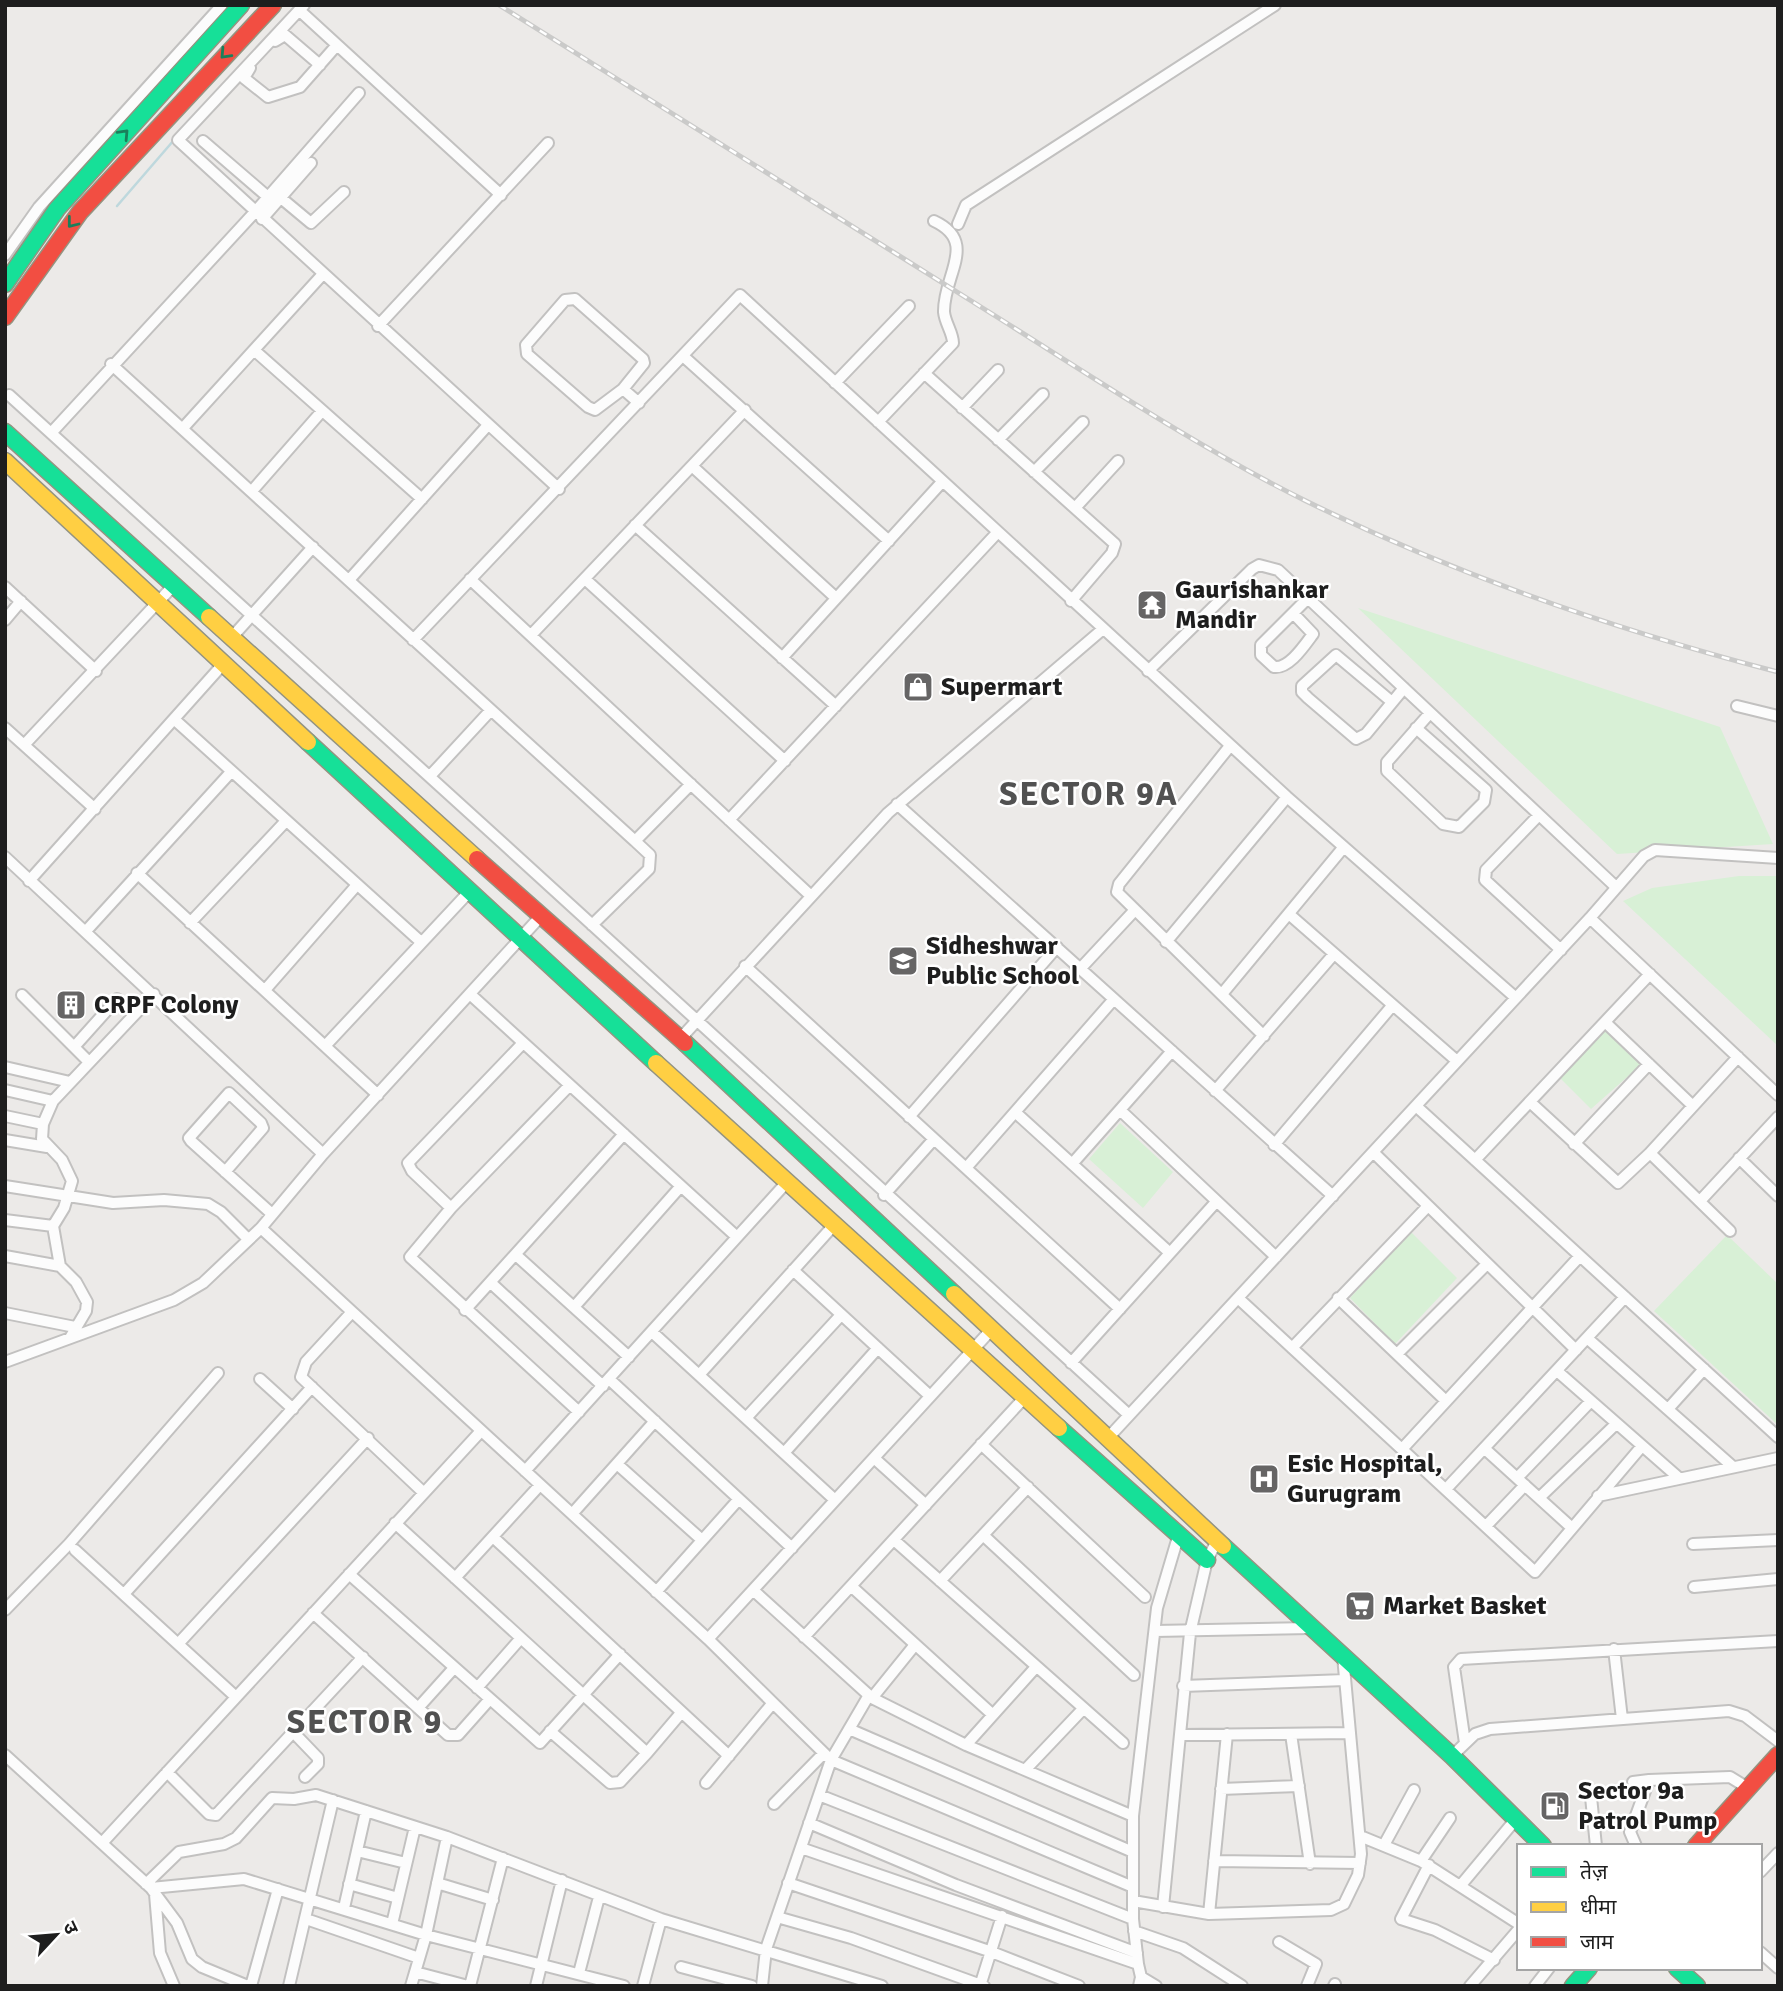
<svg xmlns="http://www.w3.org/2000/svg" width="1783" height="1991" font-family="Signika,'Noto Sans Devanagari',sans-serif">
  <rect width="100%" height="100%" fill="#eceae8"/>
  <path fill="#d8f0d6" d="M1358,608L1720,727L1773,844L1617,854Z
    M1739,876H1778V1046L1623,901L1652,888Z
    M1606,1028L1643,1063L1591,1109L1560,1078Z
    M1120,1123L1173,1172L1143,1208L1089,1159Z
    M1411,1232L1457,1278L1395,1344L1350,1298Z
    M1727,1235L1778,1284V1425L1654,1311Z"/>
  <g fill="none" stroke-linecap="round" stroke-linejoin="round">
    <path stroke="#bed8dd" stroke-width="2.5" d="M117,206L174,140"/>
    <g stroke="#c2c1c0" stroke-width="14">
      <path id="street" d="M304,5L178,140L559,489
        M299,10L501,195
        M275,41L285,35L320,65
        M250,68L244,78L268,97L300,87L337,45
        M203,141L268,197
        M281,198L311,223L344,192
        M262,219L311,163
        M958,224L966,205L1275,5
        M5,255L39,207L222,5
        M378,326L548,143
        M254,350L422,499
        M683,356L889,541
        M111,364L635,841L691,784
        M924,373L1115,544L1112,553L1071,601
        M835,383L909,306
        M623,389L595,410L588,407L527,354L526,345L565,300L575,299L643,359L644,363L623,389L639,403
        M9,395C384,733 756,1075 1129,1415
        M962,408L998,370
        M878,422L953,343C953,333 945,323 944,312C943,275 979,242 934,221
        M183,428L323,274
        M52,432L255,212L359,93
        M998,440L1043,394
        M692,466L836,598
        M1034,472L1083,422
        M252,491L322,411
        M1075,508L1118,461
        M635,525L836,706
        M470,579L811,896
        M585,579L785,761
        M349,580L488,425
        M5,587L96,671
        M1293,613L1313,634C1304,646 1289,669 1274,667L1261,655V645L1308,598
        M5,620L21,601
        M532,634L745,410
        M233,636L313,547
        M413,640L740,295L1287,797L1516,998
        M782,658L942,482
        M1148,671L1252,569L1259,565L1278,570L1616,887
        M1392,702L1336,655L1302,686V692L1308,698L1356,739L1366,734L1404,688
        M1737,706L1778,716
        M175,720L421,942
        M5,728L95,809
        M1416,728L1486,790L1484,802L1459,827L1443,824L1387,771V762L1430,713
        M24,745L174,585
        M1230,746L1119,884L1117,892L1264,1036
        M430,776L491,710
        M897,804L1333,1196
        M1539,815L1486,870L1485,880L1561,950
        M729,820L997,533
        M5,857L323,1154
        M137,873L378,1095
        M29,881L224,663
        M1290,915L1457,1061
        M1590,918L1778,1095
        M190,923L285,822
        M592,925L649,869L650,855L635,841
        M86,931L231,772
        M1166,942L1287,797
        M745,966L1120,1309
        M1080,969L1134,911
        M265,990L356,886
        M1222,994L1343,848
        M22,995L89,1062
        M471,995L737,1237
        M1606,1023L1693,1106
        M680,1039L888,813L1103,629
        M325,1046L469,892
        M74,1047L117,999
        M5,1067L70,1082
        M570,1085L451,1208L410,1257L579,1412
        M5,1090L53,1101
        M1215,1091L1334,954
        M1530,1102L1618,1183L1650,1153L1738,1057
        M1416,1106L1778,1437
        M1120,1110L1276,1257
        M1015,1112L1170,1253
        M5,1116L43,1124
        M909,1117L1057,947
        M5,1140L47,1147
        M1574,1144L1649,1064
        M1274,1145L1392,1006
        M1373,1152L1576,1350
        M1650,1153L1730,1231
        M1739,1158L1778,1196
        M1475,1160L1650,974
        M1072,1164L1172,1051
        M966,1168L1114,999
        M225,1172L263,1128L261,1123L229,1093L189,1138L191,1141L272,1214
        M5,1186L113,1203L164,1200L208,1204L221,1212L247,1238
        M884,1195L934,1139
        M1700,1201L1778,1117
        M451,1208L412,1171L408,1163L523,1043
        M5,1220L53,1226
        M261,1228L708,1639L831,1760L1133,1887
        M516,1255L629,1357
        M5,1256L60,1266
        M793,1270L930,1396
        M491,1283L603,1386
        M1238,1298L1535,1572L1642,1446
        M1338,1298L1446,1401
        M574,1307L681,1186
        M465,1310L624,1134
        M352,1312L306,1362L301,1377L424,1493
        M5,1313L75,1327
        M652,1332L835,1500
        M70,1338L86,1311L87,1302L76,1282L60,1266L53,1226L64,1208L72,1181L62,1160L42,1139L43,1124L53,1101L154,994
        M1587,1338L1732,1466
        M1292,1348L1428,1206
        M1397,1354L1487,1264
        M5,1362L174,1300L203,1283L261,1228L323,1154L540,917
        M1071,1363L1216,1202
        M1557,1371L1679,1478
        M699,1375L834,1225
        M260,1379L293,1409
        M609,1379L792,1548
        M1668,1409L1704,1369
        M746,1418L841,1315
        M1108,1438L1590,918L1644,856L1655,850L1778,858
        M981,1444L1145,1597
        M1403,1448L1580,1256
        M1485,1449L1572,1528
        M784,1453L878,1348
        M874,1458L926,1505
        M617,1464L702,1540
        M525,1471L787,1182
        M1517,1478L1591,1401
        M1447,1488L1625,1297
        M1598,1496L1778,1458
        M1539,1498L1616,1424
        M572,1514L655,1421
        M395,1523L647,1753L681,1713
        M1486,1526L1525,1485
        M983,1535L1134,1675
        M493,1537L729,1756
        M894,1540L1123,1743
        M1693,1544L1778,1540
        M75,1550L236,1697
        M349,1574L540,1743L620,1654
        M455,1578L540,1485
        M940,1581L1028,1487
        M851,1586L993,1715
        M1694,1587L1778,1579
        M753,1590L872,1698L966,1745L1133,1816
        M656,1592L739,1499
        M124,1594L312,1387
        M5,1610L69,1544L218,1373
        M313,1613L448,1735H458L490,1699
        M1155,1631L1311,1628
        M804,1637L1024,1398
        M708,1639L991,1330
        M178,1644L368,1438
        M1614,1649L1622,1719
        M1183,1686L1345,1680
        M477,1688L521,1638
        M872,1698L914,1646
        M418,1708L454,1668
        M849,1729L1133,1852
        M550,1731L610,1783L620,1782L647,1753
        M294,1733L318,1758V1764L305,1777
        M1291,1734L1310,1864
        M1181,1735L1349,1733
        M1465,1743L1454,1667L1461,1659L1778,1641
        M966,1745L1036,1667
        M5,1755L151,1888L177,1923L192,1959L202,1967L248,1986
        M1452,1756L1475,1734L1490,1729L1729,1711L1745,1716L1778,1741
        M1026,1769L1083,1709
        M167,1772L209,1814L216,1815L363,1657
        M1633,1782L1649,1780
        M706,1783L772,1704
        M1221,1789L1299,1786
        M819,1795L1133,1919
        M1591,1797L1596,1846
        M774,1804L823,1754
        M809,1823L956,1885L1137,1953
        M1360,1836L1421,1861L1519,1924
        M102,1843L481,1431
        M1384,1845L1414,1790
        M1636,1846L1630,1832L1649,1780L1730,1777L1748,1788
        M801,1848L1138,1964L1141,1977L1139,1986
        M357,1851L406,1863
        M1214,1861L1360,1863
        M1421,1861L1450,1818
        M1429,1865L1401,1919L1435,1930L1494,1960
        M1760,1872L1778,1853
        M437,1883L493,1900
        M788,1883L989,1951L1079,1986
        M146,1884L179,1852L224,1844L236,1838L272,1798L294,1799L316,1795L447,1837L661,1919L882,1986
        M349,1884L398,1898
        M1461,1885L1516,1819
        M151,1888L244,1879L426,1935L624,1986
        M155,1894L160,1953L174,1986
        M1133,1901L1209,1914L1331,1910L1344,1904L1358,1875L1361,1854L1343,1656
        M1163,1907L1190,1633L1207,1560L1218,1539
        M344,1908L366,1811
        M1209,1914L1227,1734
        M777,1917L851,1938L984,1986
        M306,1919L419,1958
        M392,1924L415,1827
        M1134,1931L1183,1948L1242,1986
        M1279,1942L1316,1964L1307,1986
        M1760,1952L1778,1968
        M1138,1964L1133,1919V1816L1157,1608L1178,1537
        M681,1967L752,1986
        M415,1972L468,1986
        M579,1973L599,1897
        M1141,1977L1156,1986
        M251,1986L278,1889
        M289,1986L333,1800
        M411,1986L426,1935L447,1837
        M470,1986L503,1858
        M536,1986L562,1880
        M643,1986L661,1919
        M762,1986L766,1949L831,1760L869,1695
        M980,1986L1002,1916
        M1334,1986L1335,1984
        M1470,1986L1519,1929
        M1535,1986L1549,1968"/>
    </g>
    <g stroke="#949481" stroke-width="19">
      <path id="fast" d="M5,284L57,209L241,5
        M5,432L209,617
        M308,742L656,1063
        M685,1043L954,1294
        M1059,1428L1207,1560
        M1223,1546L1452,1756L1543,1846
        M1677,1968L1697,1986
        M1573,1986L1589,1968"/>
    </g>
    <g stroke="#949481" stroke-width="19">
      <path id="slow" d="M5,461L308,742
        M209,617L477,859
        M656,1063L1059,1428
        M954,1294L1223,1546"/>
    </g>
    <g stroke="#949481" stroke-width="19">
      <path id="jam" d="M5,317L80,212L273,5
        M477,859L685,1043
        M1696,1846L1778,1755"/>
    </g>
    <use href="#street" stroke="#fcfcfc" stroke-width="10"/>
    <use href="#fast" stroke="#16e098" stroke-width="16"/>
    <use href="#slow" stroke="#ffcf43" stroke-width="16"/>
    <use href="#jam" stroke="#f24e42" stroke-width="16"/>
    <g stroke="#cacac9" stroke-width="5">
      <path id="rail" d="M499,5C660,106 820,206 981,307C1087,373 1193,445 1306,501C1456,575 1616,630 1778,672"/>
    </g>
    <use href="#rail" stroke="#fff" stroke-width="2.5" stroke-dasharray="8" stroke-linecap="butt"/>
  </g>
  <defs><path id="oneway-chevron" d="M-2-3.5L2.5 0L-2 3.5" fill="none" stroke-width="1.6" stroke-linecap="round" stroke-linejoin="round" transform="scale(1.75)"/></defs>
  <g stroke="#1a7f5b">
    <use href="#oneway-chevron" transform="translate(225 54) rotate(133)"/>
    <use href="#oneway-chevron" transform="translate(124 134) rotate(-47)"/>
    <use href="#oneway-chevron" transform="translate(72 223) rotate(128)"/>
  </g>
  <defs>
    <g id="temple-square" transform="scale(1.575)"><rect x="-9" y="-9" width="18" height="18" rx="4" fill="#666565" stroke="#fff"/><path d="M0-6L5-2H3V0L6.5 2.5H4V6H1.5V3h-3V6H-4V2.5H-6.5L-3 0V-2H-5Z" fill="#fff"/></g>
    <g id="shop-square" transform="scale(1.575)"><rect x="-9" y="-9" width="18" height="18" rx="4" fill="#666565" stroke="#fff"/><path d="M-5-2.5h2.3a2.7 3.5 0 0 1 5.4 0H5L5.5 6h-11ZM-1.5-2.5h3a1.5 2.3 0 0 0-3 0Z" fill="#fff"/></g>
    <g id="school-square" transform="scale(1.575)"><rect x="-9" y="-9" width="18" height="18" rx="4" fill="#666565" stroke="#fff"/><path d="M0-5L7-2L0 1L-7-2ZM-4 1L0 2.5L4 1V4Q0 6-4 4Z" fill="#fff"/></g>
    <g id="building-square" transform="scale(1.575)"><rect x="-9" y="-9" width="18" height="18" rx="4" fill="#666565" stroke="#fff"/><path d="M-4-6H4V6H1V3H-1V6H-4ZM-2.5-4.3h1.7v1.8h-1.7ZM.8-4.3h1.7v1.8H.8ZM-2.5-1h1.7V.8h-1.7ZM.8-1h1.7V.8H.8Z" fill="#fff"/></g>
    <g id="hospital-square" transform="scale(1.575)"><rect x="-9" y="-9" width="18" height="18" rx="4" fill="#666565" stroke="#fff"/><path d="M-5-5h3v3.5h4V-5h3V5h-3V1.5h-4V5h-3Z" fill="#fff"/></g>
    <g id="supermarket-square" transform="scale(1.575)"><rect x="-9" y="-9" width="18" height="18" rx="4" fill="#666565" stroke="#fff"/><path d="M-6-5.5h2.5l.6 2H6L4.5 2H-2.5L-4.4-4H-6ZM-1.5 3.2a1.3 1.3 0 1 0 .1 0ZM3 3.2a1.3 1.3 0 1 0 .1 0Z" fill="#fff"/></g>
    <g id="fuel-square" transform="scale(1.575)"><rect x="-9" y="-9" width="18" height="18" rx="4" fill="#666565" stroke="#fff"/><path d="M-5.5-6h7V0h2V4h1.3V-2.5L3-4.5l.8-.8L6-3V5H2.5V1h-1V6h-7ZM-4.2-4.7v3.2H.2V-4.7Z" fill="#fff"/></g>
  </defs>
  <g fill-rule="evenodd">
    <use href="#temple-square" x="1152" y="605"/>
    <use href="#shop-square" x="918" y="687"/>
    <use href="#school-square" x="903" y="961"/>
    <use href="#building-square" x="71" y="1005"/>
    <use href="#hospital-square" x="1264" y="1479"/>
    <use href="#supermarket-square" x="1360" y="1606"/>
    <use href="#fuel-square" x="1555" y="1806"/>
  </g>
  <g text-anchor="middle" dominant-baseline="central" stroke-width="5" stroke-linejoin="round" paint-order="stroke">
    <g font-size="26" font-weight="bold" fill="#1e1e1e" stroke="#fff" text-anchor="start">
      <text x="1175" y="590">Gaurishankar<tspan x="1175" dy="30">Mandir</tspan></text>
      <text x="941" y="687">Supermart</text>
      <text x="926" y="946">Sidheshwar<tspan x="926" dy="30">Public School</tspan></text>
      <text x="94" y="1005">CRPF Colony</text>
      <text x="1287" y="1464">Esic Hospital,<tspan x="1287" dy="30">Gurugram</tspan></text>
      <text x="1383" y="1606">Market Basket</text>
      <text x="1578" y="1791">Sector 9a<tspan x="1578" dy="30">Patrol Pump</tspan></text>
    </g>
    <g font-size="33" font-weight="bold" letter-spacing="2" fill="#515151" stroke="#fff">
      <text x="1089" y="794">SECTOR 9A</text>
      <text x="365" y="1722">SECTOR 9</text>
    </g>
  </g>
  <rect width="1783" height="1991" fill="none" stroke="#1e1e1e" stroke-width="14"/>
  <rect x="1517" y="1844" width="245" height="126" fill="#ffffff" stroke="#a5a5a5" stroke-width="2"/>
  <rect x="1531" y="1867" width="35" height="10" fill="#16e098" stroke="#a5a5a5" stroke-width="2"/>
  <text x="1580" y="1879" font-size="21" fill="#1e1e1e">तेज़</text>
  <rect x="1531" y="1902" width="35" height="10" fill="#ffcf43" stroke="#a5a5a5" stroke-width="2"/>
  <text x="1580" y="1914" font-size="21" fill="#1e1e1e">धीमा</text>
  <rect x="1531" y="1937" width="35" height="10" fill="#f24e42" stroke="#a5a5a5" stroke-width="2"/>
  <text x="1580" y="1949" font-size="21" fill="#1e1e1e">जाम</text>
  <g transform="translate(56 1935) rotate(64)" stroke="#ffffff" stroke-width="5" paint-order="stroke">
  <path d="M0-5L12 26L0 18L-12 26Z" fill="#1e1e1e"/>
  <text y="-10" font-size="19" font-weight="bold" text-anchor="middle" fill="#1e1e1e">उ</text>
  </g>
</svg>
